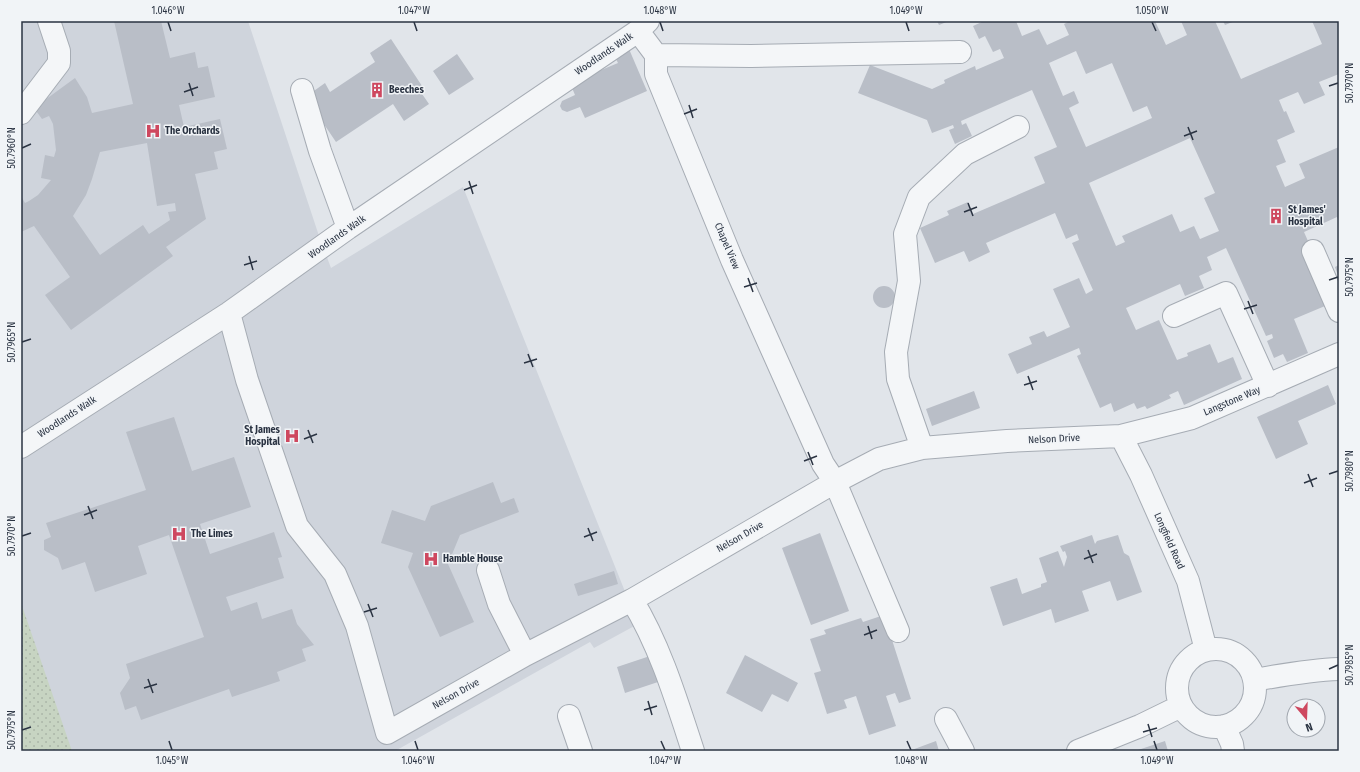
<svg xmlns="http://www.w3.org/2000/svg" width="1360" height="772" font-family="'Fira Sans Condensed',sans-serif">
  <defs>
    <pattern id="park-dots" width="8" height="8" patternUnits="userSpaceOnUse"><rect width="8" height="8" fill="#c7d4c2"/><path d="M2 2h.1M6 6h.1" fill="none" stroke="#abb6a8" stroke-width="1.8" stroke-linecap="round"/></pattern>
  </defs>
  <rect width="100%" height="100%" fill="#e1e5ea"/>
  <path fill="#cfd4dc" d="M21,21H248L319,236L331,268L463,187L638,624L594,648L590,642L395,751H21Z"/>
  <path fill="url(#park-dots)" d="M21,603L72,751H21Z"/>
  <path fill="#b9bec7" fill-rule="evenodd" d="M114,21H161L170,58L195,52L198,68L208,66L215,97L179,105L184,127L220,119L227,149L214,152L218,169L195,174L206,219L166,247L173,256L71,330L45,295L70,277L34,226L21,232V196L25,203L29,201L38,195L51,180L41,178L45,155L54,157L56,150L53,124L49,116L42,119L34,108L75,78L87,97L92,113L133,104ZM147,143L157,206L175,203L176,211L168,212L170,220L149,234L143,225L100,255L73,216L86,195L92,179L100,152Z
    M937,21H949L939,25Z
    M984,21H1016L1022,36L1039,29L1047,45L1069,35L1064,24L1070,21H1155L1166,45L1187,35L1181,21H1215L1241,79L1322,44L1312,21H1339V74L1319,82L1325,95L1304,104L1298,92L1279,100L1284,112L1286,111L1295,132L1277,140L1286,162L1276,166L1285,187L1305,178L1299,164L1339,147V221L1337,217L1304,232L1311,248L1302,252L1325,306L1294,319L1308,353L1287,362L1283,354L1274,358L1267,341L1273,338L1272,334L1266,336L1226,248L1207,257L1212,270L1199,276L1204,288L1185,296L1180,284L1126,308L1136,330L1159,320L1177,360L1188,356L1187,353L1210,344L1218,363L1233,357L1242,379L1184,405L1178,391L1169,395L1171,398L1147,409L1145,406L1137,409L1134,403L1114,412L1111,403L1100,408L1077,356L1081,354L1079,348L1017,374L1008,354L1032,344L1029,337L1044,331L1047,337L1070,327L1053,289L1079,278L1086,294L1093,290L1072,243L1079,240L1077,234L1066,239L1055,213L986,243L990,252L969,262L964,251L935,263L920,228L949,215L947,211L968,202L973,214L1045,183L1034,157L1057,147L1032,90L961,121L962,125L966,123L972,136L955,144L949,130L954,128L953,125L932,133L927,120L858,93L870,65L932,89L945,83L944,80L975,66L976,70L1004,58L1000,49L993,52L985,36L979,39L973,26ZM1076,51L1086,74L1112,63L1133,112L1147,106L1152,118L1086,147L1069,108L1079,103L1074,91L1063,96L1049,63ZM1190,138L1215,193L1204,198L1219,231L1200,239L1194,226L1180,232L1172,214L1122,236L1125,242L1116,246L1089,183Z
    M1223,21H1235L1225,25Z
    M391,39L424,89L420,91L429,104L404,121L393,104L336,142L311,105V93L325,83L330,92L375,62L370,53Z
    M629,49L647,91L585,118L580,107L567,112L562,110L560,106L562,101L575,95L570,83L618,63L614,55Z
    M457,54L474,79L449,95L433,71Z
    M1339,265V278L1335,267Z
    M873 297a11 11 0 1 1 22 0a11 11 0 1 1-22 0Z
    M1328,385L1336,404L1298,421L1308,444L1276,459L1257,417Z
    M974,391L980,408L932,426L926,409Z
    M174,417L192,471L234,457L251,507L200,524L210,554L274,532L282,557L278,558L284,578L226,597L231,611L257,602L262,619L292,609L297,624L314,645L302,649L306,661L277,672L280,681L232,697L229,689L141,720L136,706L125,710L120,693L130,678L126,664L204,637L169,535L138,546L147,574L95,592L85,562L62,570L58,558L44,550V540L51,537L46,523L146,490L126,432Z
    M493,482L501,503L514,498L519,512L460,535L448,564L474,622L440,637L408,567L413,553L381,543L392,510L425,521L431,506Z
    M820,533L849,611L811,625L782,548Z
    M1092,535L1095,544L1097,541L1118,535L1124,553L1129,556L1142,592L1117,601L1110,581L1082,591L1089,611L1055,623L1051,609L1003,626L990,587L1017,578L1022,594L1041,587V584L1047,582L1039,558L1058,551L1064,567L1067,557L1065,551L1063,552L1060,546Z
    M614,571L618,584L578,596L574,584Z
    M884,615L911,699L899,703L895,693L886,696L896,726L869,735L856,696L844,700L847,708L827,714L814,673L821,671L810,639L826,634L824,630L861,618L863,622Z
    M745,655L798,683L788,702L772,694L762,712L726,693Z
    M650,656L658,682L625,693L617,667Z
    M936,741L939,751H909Z
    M1165,741L1168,751H1135Z"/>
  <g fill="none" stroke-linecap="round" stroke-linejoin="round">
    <g stroke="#a6acb4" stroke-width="24">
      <path id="minor" d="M638,31L656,55V74L732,260L823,464L835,482L898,631
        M656,55L751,56L960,52
        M302,90L320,151L348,228
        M21,113L59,63V51L49,21
        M1313,251L1339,311
        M229,313L247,380L297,526L335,574L357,626L387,733L525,655L632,600L835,482L879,459L922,448L1007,441L1121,436L1192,418L1339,354
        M1174,316L1226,293L1268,386
        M1121,436L1141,475L1188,581L1206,650
        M21,447L229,313L348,228L638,31L648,21
        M922,448L898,379L896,352L909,281L905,234L919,197L965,154L1018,127
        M488,570L499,604L525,655
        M632,600C660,646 676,699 693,751
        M1177 688a39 39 0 1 1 78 0a39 39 0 1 1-78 0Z
        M1254,680C1282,675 1311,670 1339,669
        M569,716L581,751
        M946,719L963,751
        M1224,726L1232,744L1233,751
        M1078,751L1140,726L1181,706"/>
    </g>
    <use href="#minor" stroke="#f4f6f8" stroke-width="22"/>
  </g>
  <path fill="none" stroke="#2a3342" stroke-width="1.5" d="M168,22L171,31M414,22L417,31M660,22L663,31M906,22L909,31M1152,22L1156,31M189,83L193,96M1329,86L1338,83M184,92L198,87M689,105L693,118M684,114L697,109M1188,127L1193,140M1184,136L1197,131M22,148L31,144M469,181L473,194M464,190L477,185M968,203L973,216M964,212L977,207M249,256L253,270M244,265L257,261M748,278L753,292M1329,280L1338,277M744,287L757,283M1248,301L1253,314M1244,309L1257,305M22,342L31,339M528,354L533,367M524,363L537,359M1028,376L1033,390M1024,385L1037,381M308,430L313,443M304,439L317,434M808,452L813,465M804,461L817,456M1308,474L1313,487M1329,474L1338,471M1304,483L1317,478M88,506L93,519M84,515L97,510M588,528L593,541M22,536L31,533M584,537L597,532M1088,550L1093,563M1084,559L1097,554M368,604L373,617M364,612L377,608M868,626L872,639M864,635L877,630M1329,669L1338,665M148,679L153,693M144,688L157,684M648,701L652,715M644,710L657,706M1148,724L1152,737M22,730L31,727M1143,732L1157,728M169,741L172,750M415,741L418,750M661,741L665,750M907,741L911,750M1154,741L1157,750"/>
  <defs>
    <g id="building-bare" transform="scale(1.2)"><path d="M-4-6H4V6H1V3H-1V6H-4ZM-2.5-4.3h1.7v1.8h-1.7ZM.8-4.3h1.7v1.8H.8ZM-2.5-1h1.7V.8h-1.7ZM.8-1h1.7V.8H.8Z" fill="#ce485f" stroke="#f1f4f7" stroke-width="2.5" paint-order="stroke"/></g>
    <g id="hospital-bare" transform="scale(1.2)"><path d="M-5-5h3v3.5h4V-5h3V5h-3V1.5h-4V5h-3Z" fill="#ce485f" stroke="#f1f4f7" stroke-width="2.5" paint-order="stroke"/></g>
  </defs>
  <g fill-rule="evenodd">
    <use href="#building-bare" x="377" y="90"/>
    <use href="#hospital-bare" x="153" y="131"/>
    <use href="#building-bare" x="1276" y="216"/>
    <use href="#hospital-bare" x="292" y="436"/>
    <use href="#hospital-bare" x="179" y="534"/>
    <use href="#hospital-bare" x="431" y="559"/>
  </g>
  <g text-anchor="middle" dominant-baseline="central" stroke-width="3" stroke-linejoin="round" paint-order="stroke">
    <g font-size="10" fill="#2a3342" stroke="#f1f4f7">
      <text transform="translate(604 54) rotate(-34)">Woodlands Walk</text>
      <text transform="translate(337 237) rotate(-35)">Woodlands Walk</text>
      <text transform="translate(727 246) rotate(67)">Chapel View</text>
      <text transform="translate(1232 401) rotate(-23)">Langstone Way</text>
      <text transform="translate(67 417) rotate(-33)">Woodlands Walk</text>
      <text transform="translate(1054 439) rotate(-3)">Nelson Drive</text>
      <text transform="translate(740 537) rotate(-30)">Nelson Drive</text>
      <text transform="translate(1169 541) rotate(66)">Longfield Road</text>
      <text transform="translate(456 694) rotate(-29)">Nelson Drive</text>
    </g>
    <g font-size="10" font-weight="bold" fill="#2a3342" stroke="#f1f4f7" text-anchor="start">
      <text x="389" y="90">Beeches</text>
      <text x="165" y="131">The Orchards</text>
      <text x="1288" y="210">St James'<tspan x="1288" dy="12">Hospital</tspan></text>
      <text x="280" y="430" text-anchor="end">St James<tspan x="280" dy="12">Hospital</tspan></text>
      <text x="191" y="534">The Limes</text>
      <text x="443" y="559">Hamble House</text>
    </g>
  </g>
  <rect width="1360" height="772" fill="none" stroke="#f1f4f7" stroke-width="44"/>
  <g transform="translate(1306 718) rotate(161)"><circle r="19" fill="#f1f4f7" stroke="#a1a7af"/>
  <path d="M0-3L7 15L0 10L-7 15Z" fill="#ce485f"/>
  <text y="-6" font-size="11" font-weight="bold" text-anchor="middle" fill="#2a3342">N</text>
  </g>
  <rect x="22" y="22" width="1316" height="728" fill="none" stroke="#2a3342" stroke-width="1.5"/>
  <g font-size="10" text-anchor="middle" fill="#2a3342">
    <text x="168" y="14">1.046°W</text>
    <text x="414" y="14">1.047°W</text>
    <text x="660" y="14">1.048°W</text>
    <text x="906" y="14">1.049°W</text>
    <text x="1152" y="14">1.050°W</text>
    <text transform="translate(1349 83) rotate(-90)" y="4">50.7970°N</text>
    <text transform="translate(11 148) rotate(-90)" y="4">50.7960°N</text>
    <text transform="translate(1349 277) rotate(-90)" y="4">50.7975°N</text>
    <text transform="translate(11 342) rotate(-90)" y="4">50.7965°N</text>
    <text transform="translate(1349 471) rotate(-90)" y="4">50.7980°N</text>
    <text transform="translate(11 536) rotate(-90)" y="4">50.7970°N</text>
    <text transform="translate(1349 665) rotate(-90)" y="4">50.7985°N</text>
    <text transform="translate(11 730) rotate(-90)" y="4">50.7975°N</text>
    <text x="172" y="764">1.045°W</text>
    <text x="418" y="764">1.046°W</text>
    <text x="665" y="764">1.047°W</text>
    <text x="911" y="764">1.048°W</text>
    <text x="1157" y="764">1.049°W</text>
  </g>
</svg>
